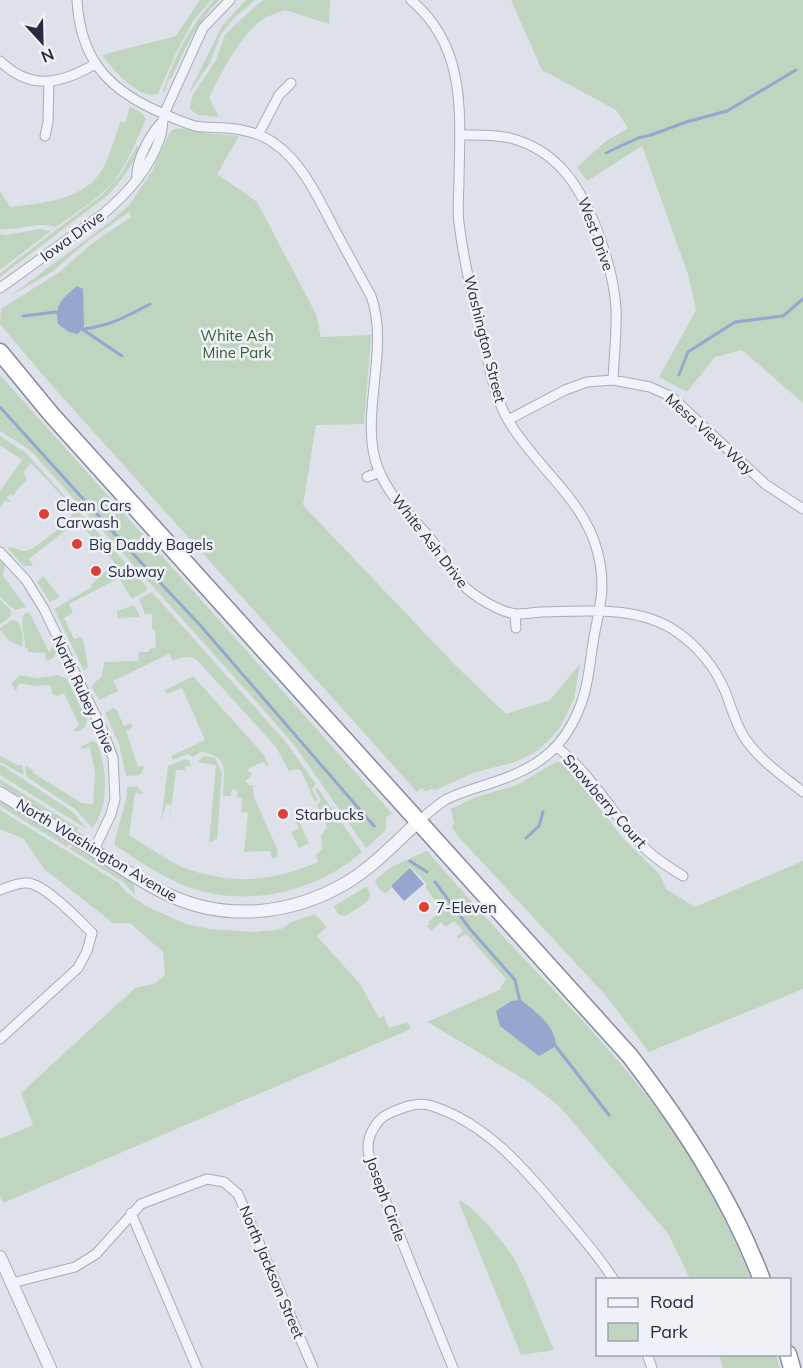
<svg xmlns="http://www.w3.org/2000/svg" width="803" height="1368" font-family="Mulish,sans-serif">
  <rect width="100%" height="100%" fill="#dfe1ea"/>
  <path fill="#c0d5bf" d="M200,0H211L193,21L176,53L158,94C138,100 113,69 102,55L176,36Z
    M214,0H219C197,23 184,50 171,79H169L164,93L163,91C174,58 190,25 214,0Z
    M246,0H255L235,17L221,34L210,63L188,95L222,26Z
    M330,0L329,24L285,10C278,13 270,15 263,19C240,35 221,73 209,98L219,117L198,115L190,109L192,96L216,60L225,35L253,8L263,0Z
    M511,0H803V403L742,350L715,357L687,392L659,377L696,310L688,274L642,146L587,181L577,167L606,141L628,128L616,110L542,70Z
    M130,107L142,113L146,119C137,139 128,163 114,181C98,199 76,213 56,227C35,221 20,231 0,229V191L10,207C43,203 88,200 104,166C111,152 115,136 121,121L125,123Z
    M179,128L204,133L239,136L217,174L257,202L316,314L321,337L371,335L364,424L316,425L303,505L457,667L506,714L550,700L580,664L574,699L561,726L549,740L534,753L515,762L473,773L436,790L430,789L426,792L422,788L417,792L47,380L0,324L1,309L61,271L90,245L131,217L129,212L88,241L52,272L10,296L110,222L129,205L151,173L169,134L172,130Z
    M137,146L139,149C131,167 121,182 107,196L0,277V274L5,269L102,195L121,174Z
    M40,229L51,231L0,270V234L6,235Z
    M0,375L389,810L392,813L386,818V830L366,848L295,746L262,708L31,451L0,431Z
    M0,436L26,453L147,587L146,591L132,599L119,578L69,604L73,613L64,618L74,639L80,637L83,639L88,667L84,671L54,609L92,587L91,585L115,563L82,526L76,531L71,526L29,559L33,564L31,566H23L7,547C13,547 21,551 26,551C35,550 66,523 71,516C73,512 72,511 72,507L31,463L23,472L27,480L16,491L14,496L10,494L7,498L12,503L5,500L0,508V491L22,460L0,445Z
    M0,561L5,565L3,576L26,607L15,610L0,597Z
    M43,576L60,597L50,602L37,582Z
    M152,592L285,741L316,784L312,789L318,800L315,802L301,771L297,769L289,771L276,747L197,660C188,655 182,657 173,661L169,654L113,681L118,691L99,700L91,686L102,676L104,662L138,661L139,652H149V649L156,648L155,630L152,629V614H145L139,599Z
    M0,600C14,611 16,615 0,624Z
    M134,605L140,617L117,618V611Z
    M29,612L49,652L55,644C59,652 55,659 46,661L45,653L28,652V649L25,648C26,637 19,624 24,614Z
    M12,620L19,622L23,637L22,647L10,641L0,630V628Z
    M20,675L38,678L58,675L67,679L87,720L85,727L77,732L73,730L79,725L64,693L57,696L52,694L51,685L35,686L19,683L16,691L14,689L12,683Z
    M193,676L264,755L269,767L263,762L249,768L248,771L252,774L246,781L249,785H253L254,797L278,851L277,857L272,859L270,851L244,852L248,813L241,812L242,799L237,796V790L232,789L231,796H223C223,772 231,756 200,752L193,757L188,754L173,760L171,756L205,740L182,688L167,694L165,690Z
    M113,708L116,709L124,726L130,723L133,727L126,731L138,767L145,765L140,775L126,776L119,744L105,713Z
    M92,741L97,743C107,767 110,807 92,828L75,809L27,777L25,769L26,766L34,771L33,773L82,803L93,804L95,773L90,747L81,749V747Z
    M0,756L17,765H22L24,775L0,762Z
    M204,756L215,758L222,772L217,839L209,843L216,765L197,762Z
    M185,759L189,760L191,766H185V770H176L169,825L171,805L166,804L161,822L168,766Z
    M556,762L562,763L574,775L621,836L660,875L666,889L695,907L803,861V989L649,1052L606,996L456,834L452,827L454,823L451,809L476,797L517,785Z
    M0,764L73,812L87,829L0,775Z
    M0,779L75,826L79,828L76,831L0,784Z
    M136,786L144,794L135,793L129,835C146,845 172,864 190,870C238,885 272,881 318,862L316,855L322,849L321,836L327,827L317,806L321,800L315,790L317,787L362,852C313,895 239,910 178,883C156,873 135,859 115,845V839L126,800L127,787Z
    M0,801L69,844L67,847L0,806Z
    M0,810L119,883L126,892L146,906L186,924L210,929L256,932L281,929L291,922L315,914L327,927L317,936L360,984L379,1018L384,1016L389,1028L408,1022L411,1029L3,1203L0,1197V1139L33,1125L21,1093L135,988L154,984L165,975L163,952L130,923H113L44,869L24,839L0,829Z
    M297,817L309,843L299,848L291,832L299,828L294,819Z
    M72,846L134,884L135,895L123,882L70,849Z
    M427,851C456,884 485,917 515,949C566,1003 618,1056 662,1116C699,1166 728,1222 751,1279H690L669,1235L560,1107L527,1081L427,1022L499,990L506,979L466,934L458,939L457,936L463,931L454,921L446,927L441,922L431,931L427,926L430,924L428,922L442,910L425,887L427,884L409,865L410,869L386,893C380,892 376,885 375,880L391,867Z
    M367,886L370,894L367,902L347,915L344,916L338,914L334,906Z
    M458,1200C473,1204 508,1247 515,1260C530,1289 541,1321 554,1350L521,1355Z
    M719,1355H776L780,1368H723Z"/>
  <path fill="#96a6ce" d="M77,286L83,289L84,326L78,334L69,332L58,324C54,304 63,298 77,286Z
    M410,868L424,884L404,901L391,886Z
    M521,1000C536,1012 555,1025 556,1046L539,1056L500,1026L496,1011L511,1001Z"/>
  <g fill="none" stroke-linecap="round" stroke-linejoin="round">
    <path stroke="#96a6ce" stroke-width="3" d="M606,153L638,138L651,135L686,122L727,111L796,70
      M23,316L56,312L58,314
      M79,327L122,356
      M84,329C109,326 128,316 150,304
      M679,375L688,352L735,322L783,316L803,299
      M0,407L124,544L200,625L374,826
      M526,838L539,826L543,812
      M410,861L427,872
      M435,882L470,929L515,980L520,1002
      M555,1045L609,1115"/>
    <g stroke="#a8aab8" stroke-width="11">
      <path id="minor" d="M77,0C80,55 104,86 153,109C166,115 181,122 195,126C205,128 217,127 227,128C242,129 262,134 274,143C303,163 318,198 334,228C346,251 359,274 371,296C391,350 357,419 379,471C393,503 414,517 434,543C444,556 450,573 462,584C473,596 501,613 517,614C524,614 532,613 540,612C584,611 638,605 677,632C697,646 715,667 725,691C731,706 735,722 744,737C759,760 782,775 803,792
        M411,0C467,47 460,114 459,180C459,194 457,209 459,223C464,265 475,306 485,347C490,372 495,397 508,420C543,479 601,508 602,585C602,602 597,620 594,637C590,659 589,684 581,704C566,745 541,766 500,780C481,787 463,791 445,800C436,806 427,814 419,821
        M0,61C31,91 61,84 95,64
        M258,135L279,95L291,83
        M460,135C476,135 494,134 510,138C557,150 579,185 596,227C606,253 614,279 616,307C617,331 614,356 613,380
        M45,136L48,122L49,81
        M137,177C136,160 150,135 161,123
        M0,288L103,214C127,194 150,167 160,138C163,130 162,122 164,114L203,28L230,0
        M508,420L565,390L587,382L613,380L650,387L672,397L765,484L803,509
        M367,477L380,472
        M0,552L26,580L44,609L102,729L113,758L115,799L111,814L94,850
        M515,614L516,628
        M557,747C590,773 611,811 639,842C651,856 667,866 683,876
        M0,890C9,887 18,882 28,883C46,885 79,920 92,933L87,951L78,968L0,1039
        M131,1213L197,1368
        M12,1283L75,1267L96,1254L141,1204L207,1179L224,1182L238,1194L313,1368
        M647,1354L652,1368
        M453,1368L371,1165C370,1160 368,1153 368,1147C368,1135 377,1119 388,1114C401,1108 417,1101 432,1106C486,1123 525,1169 560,1211C579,1234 598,1255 614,1280"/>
    </g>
    <g stroke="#a8aab8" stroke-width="14">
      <path id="tertiary" d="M0,793C31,812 62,831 93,850C119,866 144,884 171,896C229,922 293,914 346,883C373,867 396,842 419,821
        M0,1257L50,1368"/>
    </g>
    <g stroke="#858aa2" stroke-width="19">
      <path id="trunk" d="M0,352L51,414L630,1056C682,1124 731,1198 762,1280
        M788,1354L792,1368"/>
    </g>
    <use href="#minor" stroke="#f2f3f8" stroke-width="9"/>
    <use href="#tertiary" stroke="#f2f3f8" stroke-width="12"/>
    <use href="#trunk" stroke="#fff" stroke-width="16"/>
  </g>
  <g fill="#de3f36" stroke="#eff1f7" stroke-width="2">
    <circle cx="44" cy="514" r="6"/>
    <circle cx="77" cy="544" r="6"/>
    <circle cx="96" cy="571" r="6"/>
    <circle cx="283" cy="814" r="6"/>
    <circle cx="424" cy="907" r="6"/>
  </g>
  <g text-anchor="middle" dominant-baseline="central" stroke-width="5" stroke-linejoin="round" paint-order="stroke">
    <g font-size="15" fill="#262b43" stroke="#eff1f7">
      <text transform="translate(596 234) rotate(70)">West Drive</text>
      <text transform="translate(72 236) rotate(-36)">Iowa Drive</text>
      <text transform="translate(485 339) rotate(76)">Washington Street</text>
      <text transform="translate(710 434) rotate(42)">Mesa View Way</text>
      <text transform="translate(430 541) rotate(52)">White Ash Drive</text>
      <text transform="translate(84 694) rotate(65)">North Rubey Drive</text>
      <text transform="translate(605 801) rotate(49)">Snowberry Court</text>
      <text transform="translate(97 850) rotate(31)">North Washington Avenue</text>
      <text transform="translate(386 1199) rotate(70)">Joseph Circle</text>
      <text transform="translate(272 1272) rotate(67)">North Jackson Street</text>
    </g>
    <g font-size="15" fill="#326132" stroke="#eff1f7">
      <text x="237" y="335">White Ash<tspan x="237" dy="17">Mine Park</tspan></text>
    </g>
    <g font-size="15" fill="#262b43" stroke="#eff1f7" text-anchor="start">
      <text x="56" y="505">Clean Cars<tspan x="56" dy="17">Carwash</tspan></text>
      <text x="89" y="544">Big Daddy Bagels</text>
      <text x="108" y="571">Subway</text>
      <text x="295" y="814">Starbucks</text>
      <text x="436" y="907">7-Eleven</text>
    </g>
  </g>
  <rect x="596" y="1278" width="195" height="78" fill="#eff1f7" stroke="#9fa2af" stroke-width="1.5"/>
  <rect x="608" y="1298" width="30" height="9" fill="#f2f3f8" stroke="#9fa2af" stroke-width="1.5"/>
  <text x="650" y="1308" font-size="18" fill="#262b43">Road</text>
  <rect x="608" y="1323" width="30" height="18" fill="#c0d5bf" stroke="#9fa2af" stroke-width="1.5"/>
  <text x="650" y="1338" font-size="18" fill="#262b43">Park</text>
  <g transform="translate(42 42) rotate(158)" stroke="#eff1f7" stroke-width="4.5" paint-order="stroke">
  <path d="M0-4.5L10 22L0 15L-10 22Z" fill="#262b43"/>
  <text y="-9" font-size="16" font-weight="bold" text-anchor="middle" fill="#262b43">N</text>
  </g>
</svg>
